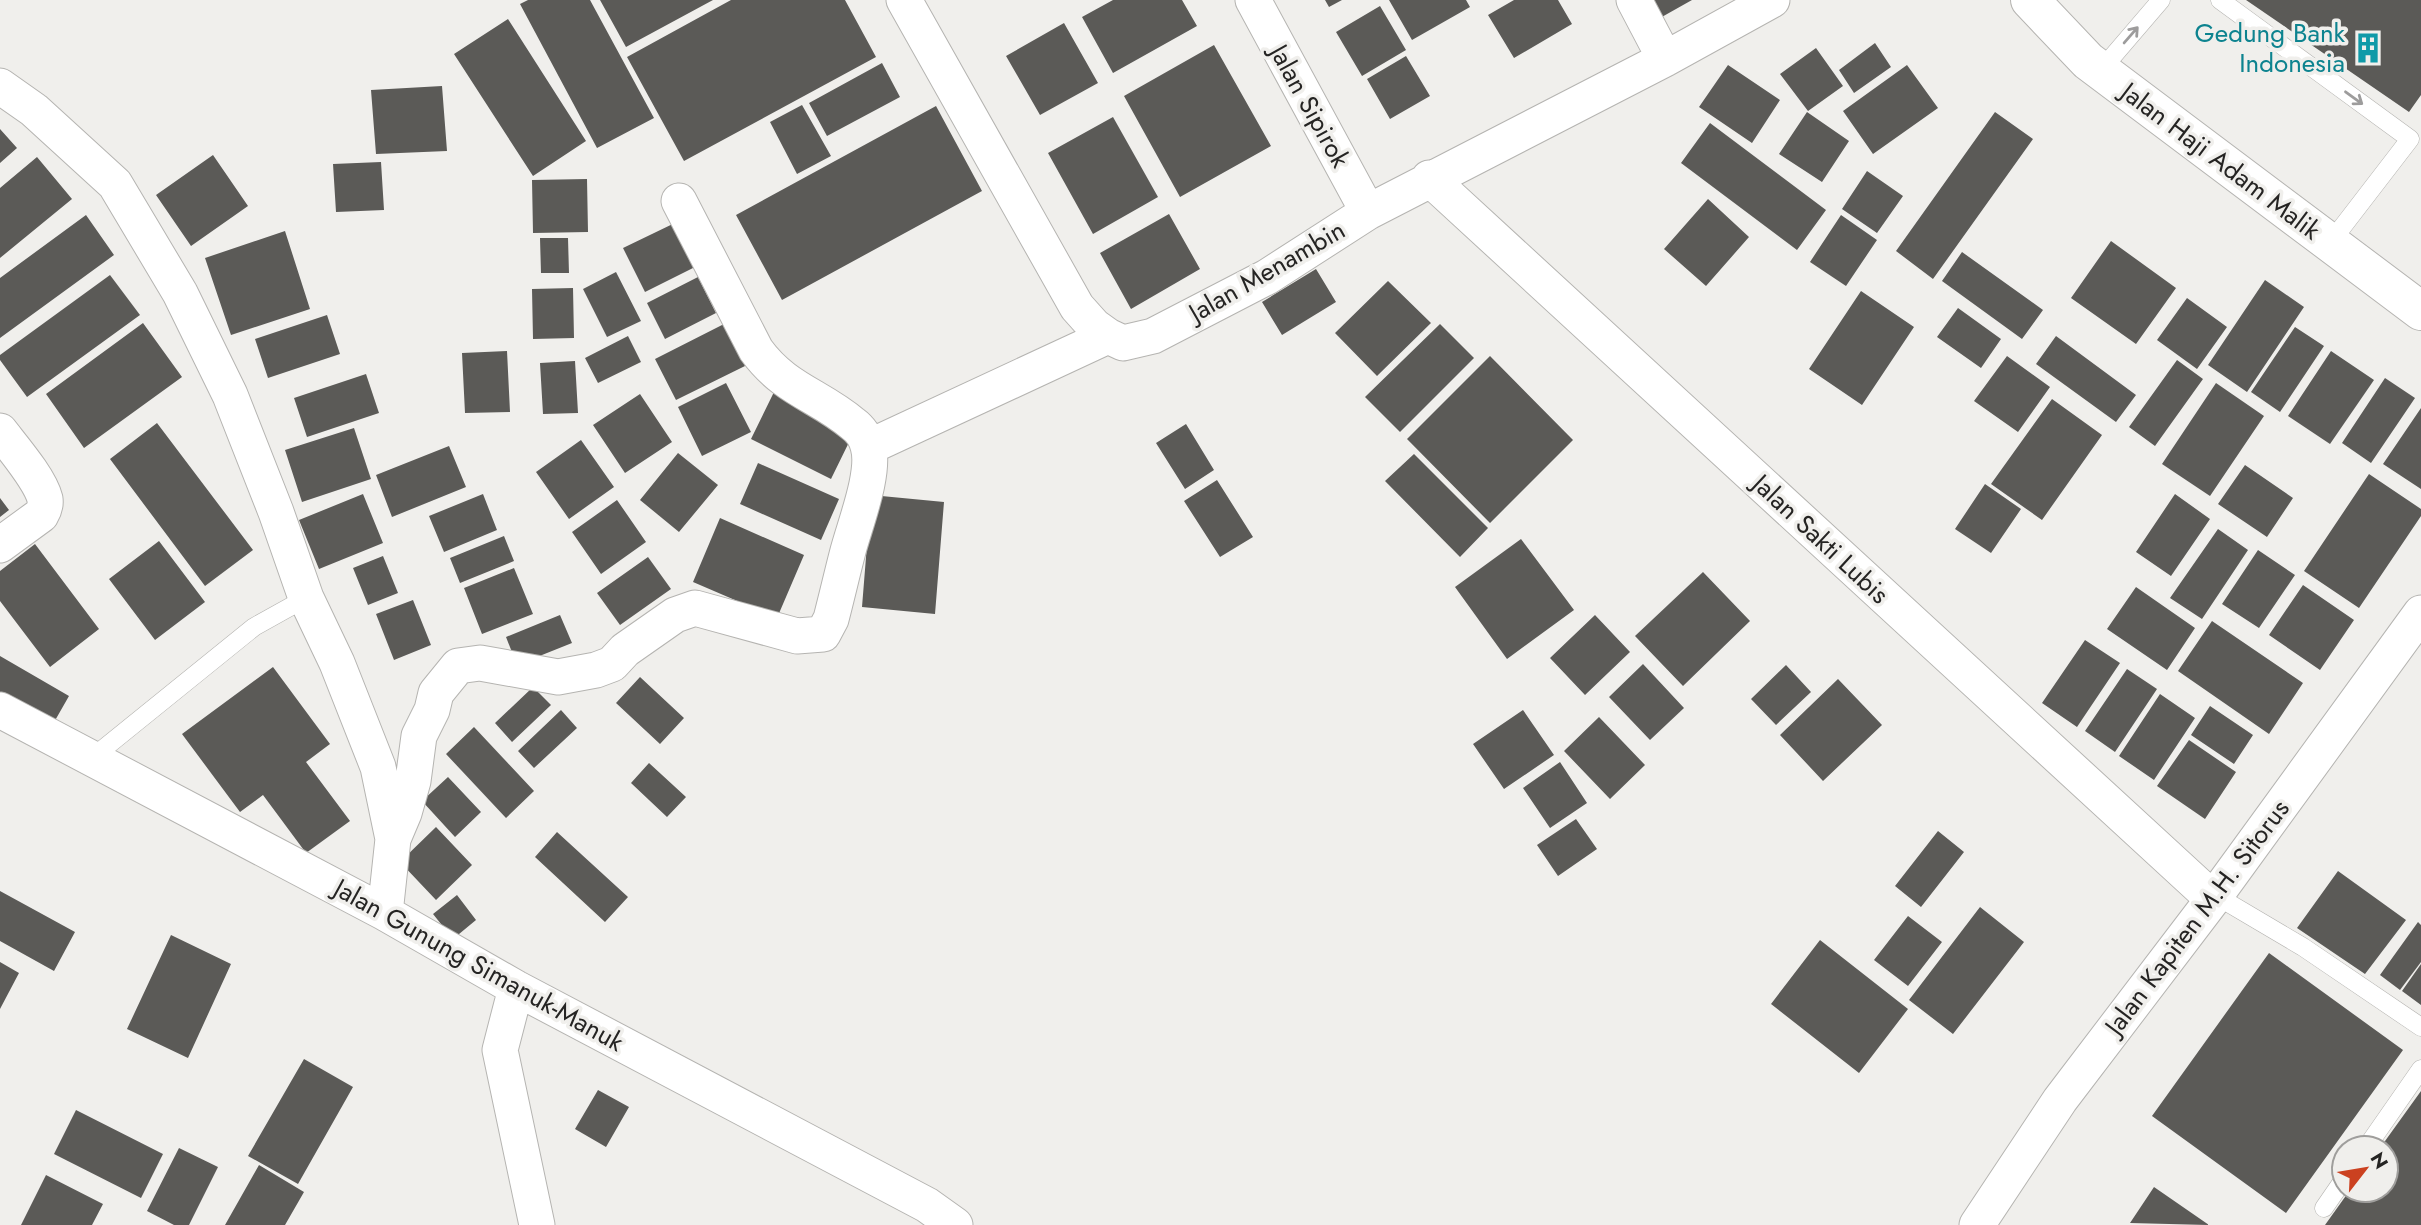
<svg xmlns="http://www.w3.org/2000/svg" width="2421" height="1225" font-family="Jost,sans-serif">
  <rect width="100%" height="100%" fill="#f0efec"/>
  <path fill="#5b5a57" d="M528,0H590L654,118L597,148L520,4Z
    M600,0H713L626,47Z
    M731,0H845L876,57L684,161L627,57Z
    M1113,0H1182L1197,26L1113,73L1082,17Z
    M1325,0H1342L1329,7Z
    M1389,0H1466L1470,7L1412,40Z
    M1514,0H1558L1572,24L1514,58L1488,15Z
    M1650,0H1692L1660,18Z
    M2246,0H2421V95L2409,112Z
    M1380,6L1406,50L1362,76L1336,32Z
    M508,19L586,141L533,176L454,54Z
    M1064,23L1098,83L1040,115L1006,56Z
    M1875,43L1891,67L1854,93L1839,70Z
    M1214,45L1271,146L1180,197L1124,96Z
    M1816,48L1843,86L1808,111L1780,74Z
    M1406,56L1430,96L1390,119L1367,79Z
    M882,63L900,97L827,136L809,103Z
    M1728,65L1780,100L1752,143L1699,107Z
    M1907,65L1938,108L1873,154L1843,111Z
    M442,86L447,151L376,154L371,90Z
    M802,105L831,156L797,174L770,122Z
    M936,106L982,191L782,300L736,215Z
    M1807,112L1849,141L1822,182L1779,154Z
    M1995,112L2033,139L1933,279L1896,251Z
    M1113,117L1158,197L1093,234L1048,153Z
    M1710,123L1826,210L1797,250L1681,163Z
    M0,129L17,148L0,163Z
    M213,155L248,206L191,246L156,195Z
    M37,157L72,199L0,258V188Z
    M381,162L384,210L336,212L333,164Z
    M1867,171L1903,196L1877,233L1842,209Z
    M587,179L588,232L533,233L532,180Z
    M1708,199L1749,237L1706,286L1664,249Z
    M1169,214L1200,269L1131,309L1100,253Z
    M86,215L114,255L0,338V278Z
    M1841,215L1877,240L1846,286L1810,262Z
    M681,220L703,263L645,292L623,248Z
    M285,231L310,309L231,335L205,258Z
    M540,238H568L569,273H541Z
    M2111,241L2176,288L2136,344L2071,298Z
    M1962,252L2043,310L2022,339L1942,281Z
    M1316,269L1336,302L1282,335L1262,302Z
    M616,272L641,321L607,337L583,289Z
    M110,275L140,315L27,397L0,360V355Z
    M698,277L716,313L665,339L647,303Z
    M2265,280L2304,307L2247,392L2208,365Z
    M1388,281L1431,323L1377,376L1335,333Z
    M573,288L574,338L533,339L532,289Z
    M1861,291L1914,327L1862,405L1809,369Z
    M2187,298L2227,327L2197,369L2157,340Z
    M1958,308L2001,339L1981,368L1937,337Z
    M327,315L340,354L268,378L255,339Z
    M143,323L182,377L84,448L46,394Z
    M724,324L745,366L676,400L655,359Z
    M1440,324L1474,358L1400,432L1365,397Z
    M2295,327L2324,346L2280,412L2251,392Z
    M628,336L641,362L598,383L585,358Z
    M2056,336L2136,395L2116,422L2036,364Z
    M507,351L510,412L465,413L462,353Z
    M2331,351L2374,380L2330,444L2288,416Z
    M1490,356L1573,440L1490,523L1407,439Z
    M2007,356L2050,387L2018,432L1974,401Z
    M2177,360L2203,379L2155,446L2129,427Z
    M575,361L578,413L543,414L540,363Z
    M366,374L379,413L307,437L294,398Z
    M2385,378L2415,398L2371,463L2342,443Z
    M726,383L751,432L702,456L678,407Z
    M2216,383L2264,416L2210,496L2162,464Z
    M774,392L854,432L831,479L751,439Z
    M640,394L672,442L625,473L593,425Z
    M2052,399L2102,435L2042,520L1991,484Z
    M2421,408V489L2383,464Z
    M157,423L253,550L205,586L110,459Z
    M1186,424L1214,470L1185,489L1156,443Z
    M354,428L371,479L302,502L285,450Z
    M581,440L614,487L569,519L536,472Z
    M449,446L466,487L392,517L376,475Z
    M678,453L718,485L679,532L640,500Z
    M1414,454L1488,528L1460,557L1385,481Z
    M758,463L839,499L821,540L740,504Z
    M2245,465L2293,498L2267,537L2218,504Z
    M2369,474L2421,509V516L2359,608L2304,571Z
    M1217,480L1253,537L1220,557L1184,501Z
    M1985,484L2021,509L1991,553L1955,529Z
    M363,494L383,543L319,569L299,520Z
    M483,494L497,530L444,552L429,516Z
    M2175,494L2210,519L2171,576L2136,552Z
    M871,495L944,502L935,614L862,607Z
    M0,498L9,510L0,517Z
    M617,500L646,542L601,574L572,532Z
    M720,518L804,555L777,618L693,582Z
    M2218,529L2248,550L2202,619L2170,598Z
    M504,536L514,561L460,583L450,558Z
    M1521,539L1574,610L1507,659L1455,587Z
    M159,541L205,602L155,640L109,579Z
    M35,544L99,629L50,667L0,601V571Z
    M2258,550L2295,575L2259,628L2222,604Z
    M383,556L398,593L368,605L353,568Z
    M648,557L671,589L620,625L597,593Z
    M514,568L533,614L482,634L464,588Z
    M1703,572L1750,621L1683,686L1635,636Z
    M2303,585L2354,620L2320,670L2269,635Z
    M2136,587L2195,628L2167,670L2107,629Z
    M413,600L431,645L394,660L376,614Z
    M560,615L572,643L517,665L506,637Z
    M1595,615L1630,652L1585,695L1550,658Z
    M2212,621L2303,683L2269,734L2178,671Z
    M2085,640L2120,663L2077,727L2042,703Z
    M0,656L69,696L53,724L0,693Z
    M1643,664L1684,708L1650,740L1609,697Z
    M1786,665L1811,692L1776,725L1751,699Z
    M273,667L330,744L306,762L350,821L306,853L263,795L240,812L182,734Z
    M2127,669L2157,689L2115,752L2085,731Z
    M640,677L684,718L660,744L616,703Z
    M1838,679L1882,725L1823,781L1780,735Z
    M533,687L551,705L512,742L495,723Z
    M2160,694L2195,718L2154,780L2119,756Z
    M2210,706L2253,735L2234,764L2191,735Z
    M561,710L577,728L534,768L518,751Z
    M1523,710L1554,755L1504,789L1473,744Z
    M1599,717L1645,765L1610,799L1564,751Z
    M474,727L534,791L506,818L446,754Z
    M2189,740L2236,772L2205,819L2157,786Z
    M1560,762L1587,803L1550,828L1523,788Z
    M649,763L686,797L667,817L631,783Z
    M448,777L481,812L455,837L422,801Z
    M1576,819L1597,849L1558,876L1537,845Z
    M436,827L472,865L436,900L400,862Z
    M1938,831L1964,852L1921,907L1895,886Z
    M557,832L628,897L605,922L535,857Z
    M2338,871L2406,920L2365,974L2297,928Z
    M0,891L75,932L54,971L0,941Z
    M457,895L476,920L453,939L433,914Z
    M1980,907L2024,942L1953,1034L1909,1000Z
    M1908,916L1942,942L1908,986L1874,960Z
    M2418,922L2421,925V962L2400,990L2380,975Z
    M171,935L231,964L188,1058L127,1029Z
    M1820,940L1908,1009L1859,1073L1771,1004Z
    M2269,953L2403,1050L2286,1213L2152,1116Z
    M0,962L19,973L0,1009Z
    M2421,964V1005L2402,991Z
    M304,1059L353,1087L298,1184L248,1156Z
    M598,1090L629,1107L606,1147L575,1129Z
    M2421,1091V1225H2325L2350,1190H2386V1148H2380Z
    M76,1110L163,1154L141,1198L54,1154Z
    M179,1148L218,1167L189,1225H174L147,1211Z
    M259,1165L304,1192L285,1225H225Z
    M46,1175L103,1204L92,1225H21Z
    M2154,1187L2209,1225L2130,1223Z"/>
  <g fill="none" stroke-linecap="round" stroke-linejoin="round">
    <g stroke="#b5b4b1" stroke-width="19">
      <path id="lane" d="M2220,0L2410,139L2330,243
        M2101,70L2161,0
        M92,758L254,627L306,598
        M2215,895L2303,947L2421,1027
        M2366,1148L2421,1069
        M2324,1208L2344,1179"/>
    </g>
    <g stroke="#b5b4b1" stroke-width="37">
      <path id="street" d="M904,0L1077,307L1094,326L1108,336L1123,343L1153,336L1267,277L1368,212L1665,59L1772,0
        M1253,0L1368,212
        M1634,0L1665,59
        M0,86L34,110L115,184L180,293L230,395L276,512L306,598L337,663L378,767L393,839L385,913
        M1429,178L2213,899
        M0,431C13,448 40,479 45,499C46,505 44,510 41,515L0,545
        M869,447L1108,336
        M0,710L385,913L516,988L927,1205L955,1225
        M393,839L404,813L413,781L419,736L432,710L436,693L458,666L480,663L558,677L596,670L612,664L625,650L675,615L695,608L797,636L823,634L831,619C837,596 842,574 848,551C855,524 876,472 868,446C866,438 860,429 853,424C819,395 785,390 756,350L679,201
        M516,988L500,1050L537,1225
        M1977,1225L2060,1100L2213,899L2421,613"/>
    </g>
    <g stroke="#b5b4b1" stroke-width="40">
      <path id="secondary" d="M2030,0L2088,61L2421,311"/>
    </g>
    <use href="#lane" stroke="#fff" stroke-width="18"/>
    <use href="#street" stroke="#fff" stroke-width="35"/>
    <use href="#secondary" stroke="#fff" stroke-width="38"/>
  </g>
  <defs><path id="oneway-shaft" d="M-6 0H5M1.5-3L5.5 0L1.5 3" fill="none" stroke-width="1.6" stroke-linecap="round" stroke-linejoin="round" transform="scale(1.75)"/></defs>
  <g stroke="#9d9c9c">
    <use href="#oneway-shaft" transform="translate(2131 35) rotate(-49)"/>
    <use href="#oneway-shaft" transform="translate(2354 98) rotate(36)"/>
  </g>
  <defs>
    <g id="building-bare" transform="scale(2.415)"><path d="M-4-6H4V6H1V3H-1V6H-4ZM-2.5-4.3h1.7v1.8h-1.7ZM.8-4.3h1.7v1.8H.8ZM-2.5-1h1.7V.8h-1.7ZM.8-1h1.7V.8H.8Z" fill="#0f9aa8" stroke="#f0efec" stroke-width="2.5" paint-order="stroke"/></g>
  </defs>
  <g fill-rule="evenodd">
    <use href="#building-bare" x="2368" y="48"/>
  </g>
  <g text-anchor="middle" dominant-baseline="central" stroke-width="7" stroke-linejoin="round" paint-order="stroke">
    <g font-size="26" fill="#0d838f" stroke="#f0efec" text-anchor="end">
      <text x="2345" y="33">Gedung Bank<tspan x="2345" dy="30">Indonesia</tspan></text>
    </g>
    <g font-size="26" fill="#252423" stroke="#f0efec">
      <text transform="translate(1310 106) rotate(61)">Jalan Sipirok</text>
      <text transform="translate(2221 161) rotate(37)">Jalan Haji Adam Malik</text>
      <text transform="translate(1267 271) rotate(-30)">Jalan Menambin</text>
      <text transform="translate(1821 539) rotate(43)">Jalan Sakti Lubis</text>
      <text transform="translate(2197 917) rotate(-53)">Jalan Kapiten M.H. Sitorus</text>
      <text transform="translate(479 965) rotate(29)">Jalan Gunung Simanuk-Manuk</text>
    </g>
  </g>
  <g transform="translate(2365 1169) rotate(59)"><circle r="33" fill="#f0efec" stroke="#9f9e9c" stroke-width="2"/>
  <path d="M0-5L12 26L0 18L-12 26Z" fill="#cb4120"/>
  <text y="-10" font-size="19" font-weight="bold" text-anchor="middle" fill="#252423">N</text>
  </g>
</svg>
